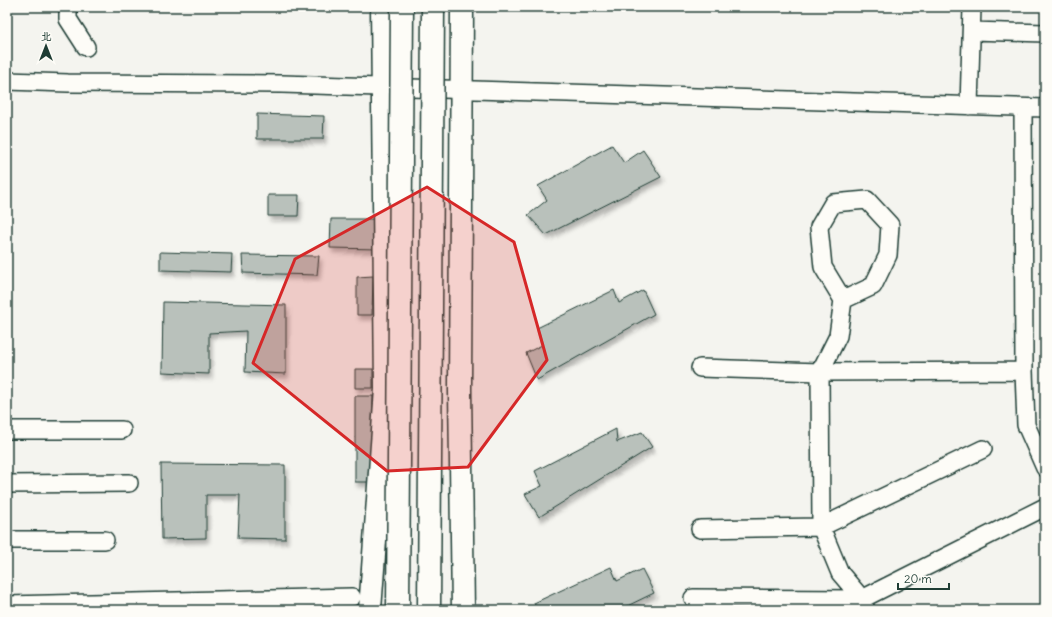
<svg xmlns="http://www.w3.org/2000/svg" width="1052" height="617" font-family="Delius,'LXGW WenKai TC',sans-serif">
  <defs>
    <filter id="shadow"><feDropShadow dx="2.5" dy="4.5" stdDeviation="2" flood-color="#0004"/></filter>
  </defs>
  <rect width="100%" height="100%" fill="#f4f4ef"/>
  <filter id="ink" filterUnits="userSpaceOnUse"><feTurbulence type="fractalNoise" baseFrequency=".025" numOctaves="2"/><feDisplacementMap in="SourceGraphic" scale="8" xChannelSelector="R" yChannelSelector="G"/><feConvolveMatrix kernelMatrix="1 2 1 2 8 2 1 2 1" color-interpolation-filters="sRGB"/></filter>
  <g filter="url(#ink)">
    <path fill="#b9c1bb" stroke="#1f3d34" filter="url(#shadow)" d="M257,114L324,116L323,139H257Z
      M612,145L624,163L643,150L661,177L546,235L528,215L547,200L538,186Z
      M268,195H299L298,216H268Z
      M331,219H377V249L330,248Z
      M160,252L232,254L231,272L160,270Z
      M242,255L319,256L317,275L243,273Z
      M373,276L372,315H357V277Z
      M614,290L619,303L643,290L654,314L537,380L526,353L542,345L537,328Z
      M163,302L286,305V374L245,372L246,331L209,333V374L162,372Z
      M355,369H373V388H355Z
      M355,396H373V482H355Z
      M616,429L617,442L642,432L652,447L539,517L525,494L542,486L535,471Z
      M161,464L285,465V539L238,538L240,495H206V538L162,539Z
      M611,567L617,581L642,569L654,593L619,610H537L534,603Z"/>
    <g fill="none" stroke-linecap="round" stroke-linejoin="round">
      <g stroke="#1f3d34" stroke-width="20">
        <path id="minor" d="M68,7V19L86,47
          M972,31L1045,33
          M7,81L68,83L282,84L1045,108
          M969,106L972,7
          M1023,108L1024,371L1026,425L1045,468
          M843,300L873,286L888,255L890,225L867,200L833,203L819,227L823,267L843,300L838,336L820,372L821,527L840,573L862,599L866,610
          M700,368L820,372L1024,371
          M7,430H122
          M7,484L129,483
          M700,529L821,527L983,449
          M7,540H105
          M693,598L862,599L1045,507
          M7,605L352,597"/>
      </g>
      <g stroke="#1f3d34" stroke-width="25">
        <path id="major" d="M462,7L460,390L463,610
          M370,610L386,389L382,7"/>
      </g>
      <use href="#minor" stroke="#fdfcf7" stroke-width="17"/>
      <use href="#major" stroke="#fdfcf7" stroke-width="22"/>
      <g stroke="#1f3d34" stroke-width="25" stroke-linecap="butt">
        <path id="highway-bridge" d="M398,610L402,7
          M429,610L433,7"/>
      </g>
      <use href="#highway-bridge" stroke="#fdfcf7" stroke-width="22"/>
    </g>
  </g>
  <path fill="#d62828" fill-opacity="0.2" stroke="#d62828" stroke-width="3" stroke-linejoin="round" d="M427,187L514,242L547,360L468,467L387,471L253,363L295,259Z"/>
  <rect width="1052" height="617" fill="none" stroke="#fdfcf7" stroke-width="24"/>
  <rect x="12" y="12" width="1028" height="593" fill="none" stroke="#1f3d34" stroke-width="1.5" filter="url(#ink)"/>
  <g transform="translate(46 46)" stroke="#fdfcf7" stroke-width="3" paint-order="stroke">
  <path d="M0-3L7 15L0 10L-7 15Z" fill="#1f3d34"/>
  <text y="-6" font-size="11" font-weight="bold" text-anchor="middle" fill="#1f3d34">北</text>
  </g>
  <path d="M898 583v6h51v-6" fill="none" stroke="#1f3d34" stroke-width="2"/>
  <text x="904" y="583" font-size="12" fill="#1f3d34" stroke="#fdfcf7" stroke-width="3" paint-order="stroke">20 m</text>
</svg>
